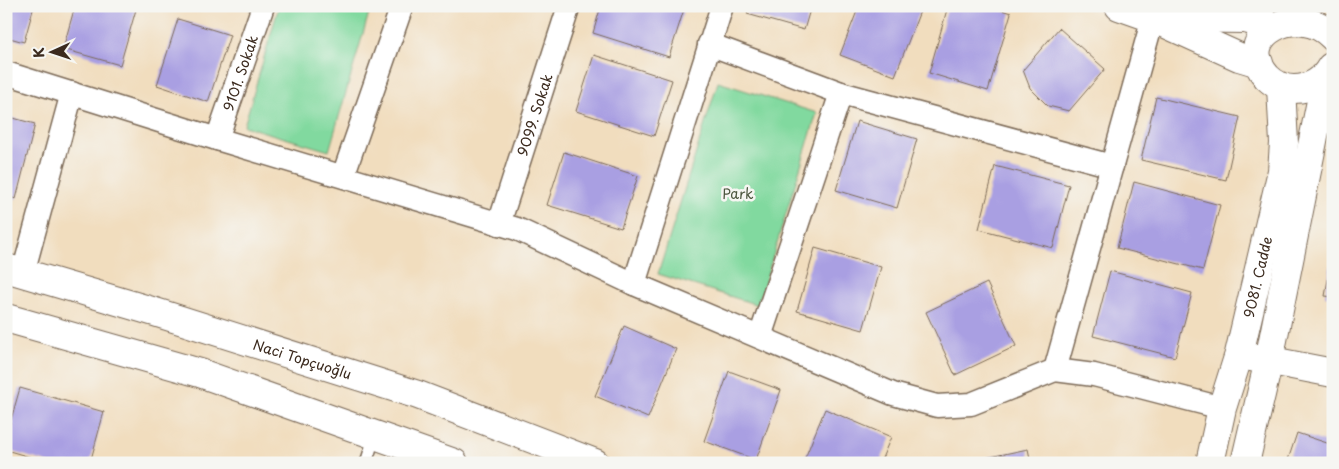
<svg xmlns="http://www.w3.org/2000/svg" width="1339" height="469" font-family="'Playpen Sans',sans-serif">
  <rect width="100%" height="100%" fill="#f6f6f2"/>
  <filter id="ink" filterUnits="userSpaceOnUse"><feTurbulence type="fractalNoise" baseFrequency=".02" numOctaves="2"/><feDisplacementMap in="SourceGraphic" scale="10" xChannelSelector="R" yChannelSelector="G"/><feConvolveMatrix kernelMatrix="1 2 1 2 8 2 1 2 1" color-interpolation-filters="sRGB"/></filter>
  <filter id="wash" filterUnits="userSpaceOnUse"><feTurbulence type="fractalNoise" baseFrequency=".0096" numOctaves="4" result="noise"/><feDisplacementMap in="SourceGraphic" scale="20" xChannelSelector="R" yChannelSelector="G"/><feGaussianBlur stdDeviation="1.12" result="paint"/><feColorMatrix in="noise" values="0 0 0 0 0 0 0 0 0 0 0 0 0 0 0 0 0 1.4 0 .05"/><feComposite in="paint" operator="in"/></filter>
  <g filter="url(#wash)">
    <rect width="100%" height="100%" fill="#f1ddbe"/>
    <path fill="#81d99f" stroke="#5e825e" d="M279,6H371L329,151L244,126Z
      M718,82L817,113L758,305L658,274Z"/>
    <g id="blocks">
      <path fill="#a99fe2" d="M6,6H34L24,42L6,37Z
        M75,6H137L120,65L63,49Z
        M601,6H685L669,57L593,33Z
        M749,6H811L804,30L747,14Z
        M859,6H922L895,76L840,55Z
        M948,6H988L1011,13L988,91L929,73Z
        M178,19L230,35L208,102L157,85Z
        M1059,28L1105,69L1069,111L1048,106L1030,88L1023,70Z
        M594,55L672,80L654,136L576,111Z
        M1156,97L1240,117L1226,180L1141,160Z
        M6,116L35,124L16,199L6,196Z
        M857,121L917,139L897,208L836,190Z
        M564,152L638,176L621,228L547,205Z
        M995,166L1069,185L1053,248L979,229Z
        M1134,182L1220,205L1203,270L1117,248Z
        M815,248L881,267L863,330L797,311Z
        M1332,258H1333V297L1325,296Z
        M1110,271L1192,293L1175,357L1093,336Z
        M987,283L1016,346L955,375L926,312Z
        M624,326L676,349L648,418L595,396Z
        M729,371L781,390L756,460L704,441Z
        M20,388L104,412L90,463H50L6,450V437Z
        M825,409L891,437L880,463H803Z
        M1297,433L1333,445V463H1287Z
        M1028,449L1031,463H966V462Z"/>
    </g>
  </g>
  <g filter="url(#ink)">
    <use href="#blocks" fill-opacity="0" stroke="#7b6956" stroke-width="1"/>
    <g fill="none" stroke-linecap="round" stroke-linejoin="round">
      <g stroke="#7b6956" stroke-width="14">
        <path id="service" d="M366,463L375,435"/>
      </g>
      <g stroke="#7b6956" stroke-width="25">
        <g id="minor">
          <path d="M709,44L841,93L1112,166"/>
          <path d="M6,73L217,139L517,229L634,284L893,394L937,406L971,404L1055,370L1094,375L1222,408"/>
          <path id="s1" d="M217,139L263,6"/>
          <path d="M343,176L402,6"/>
          <path id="s2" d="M499,224L569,6"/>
          <path d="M23,273L72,93"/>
          <path d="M634,284L722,6"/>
          <path d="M760,337L841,93"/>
          <path d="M1055,370L1153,18"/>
        </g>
      </g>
      <g stroke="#7b6956" stroke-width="30">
        <g id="tertiary">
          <path d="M1119,6L1153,18L1239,57L1259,63"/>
          <path d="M1164,18L1245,19L1267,24"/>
          <path d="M1331,67C1323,81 1311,89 1294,89C1284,89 1274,84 1267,77C1230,35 1300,0 1333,37"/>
          <path d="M1251,357L1333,373"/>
          <path id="s3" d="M1210,463L1222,408L1239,354L1282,171L1284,143L1281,87"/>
          <path d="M1245,463L1269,360L1326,76"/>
        </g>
      </g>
      <g stroke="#7b6956" stroke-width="30">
        <g id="primary">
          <path id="s4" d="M6,268L155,312L418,395L595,463"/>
          <path d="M6,318L200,373L454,463"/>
        </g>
      </g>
      <use href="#service" stroke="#fff" stroke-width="11"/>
      <use href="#minor" stroke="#fff" stroke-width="22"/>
      <use href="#tertiary" stroke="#fff" stroke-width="28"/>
      <use href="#primary" stroke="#fff" stroke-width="28"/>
    </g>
  </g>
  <g text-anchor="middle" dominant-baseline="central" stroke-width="5" stroke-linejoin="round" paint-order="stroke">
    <g font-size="14" fill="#3b2a1e" stroke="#f6f6f2">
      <text stroke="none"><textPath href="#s1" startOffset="70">9101. Sokak</textPath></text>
      <text stroke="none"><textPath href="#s2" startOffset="115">9099. Sokak</textPath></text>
      <text stroke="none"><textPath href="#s3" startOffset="192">9081. Cadde</textPath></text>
      <text stroke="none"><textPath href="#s4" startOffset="310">Naci Topçuoğlu</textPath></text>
    </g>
    <g font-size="14" fill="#4c563e" stroke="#f6f6f2">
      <text x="738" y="193">Park</text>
    </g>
  </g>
  <rect width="1339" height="469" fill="none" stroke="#f6f6f2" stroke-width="25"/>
  <g transform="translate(52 52) rotate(267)" stroke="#f6f6f2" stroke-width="4" paint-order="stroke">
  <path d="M0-4L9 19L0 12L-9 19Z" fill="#3b2a1e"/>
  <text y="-8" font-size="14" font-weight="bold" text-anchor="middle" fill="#3b2a1e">K</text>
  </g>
</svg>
